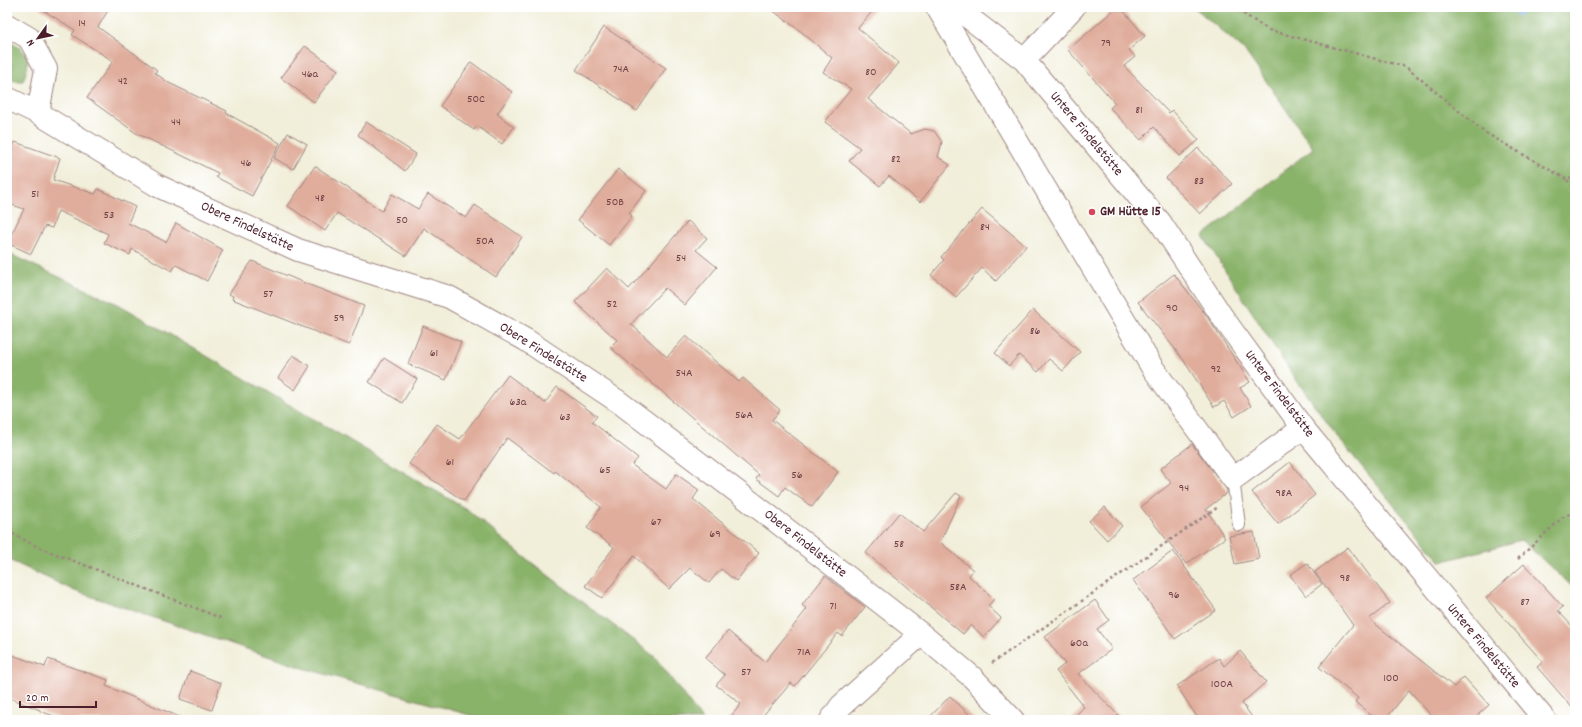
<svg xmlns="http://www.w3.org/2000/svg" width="1582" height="727" font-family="Dekko,sans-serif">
  <rect width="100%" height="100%" fill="#fff"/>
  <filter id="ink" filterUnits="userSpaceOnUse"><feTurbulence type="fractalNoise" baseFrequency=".025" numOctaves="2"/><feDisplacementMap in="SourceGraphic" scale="8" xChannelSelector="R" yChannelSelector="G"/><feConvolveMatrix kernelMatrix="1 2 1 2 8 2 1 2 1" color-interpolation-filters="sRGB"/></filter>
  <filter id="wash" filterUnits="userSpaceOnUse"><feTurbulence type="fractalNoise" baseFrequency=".012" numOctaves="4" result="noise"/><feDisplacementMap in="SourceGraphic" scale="16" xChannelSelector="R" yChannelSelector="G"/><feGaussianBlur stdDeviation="0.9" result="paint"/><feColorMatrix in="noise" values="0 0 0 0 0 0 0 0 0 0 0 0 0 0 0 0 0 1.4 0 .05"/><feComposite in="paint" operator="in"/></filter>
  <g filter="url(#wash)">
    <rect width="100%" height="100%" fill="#f1eed9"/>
    <path fill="#8ab36a" stroke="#6a694a" d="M1194,7H1575V589L1521,540L1441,562L1339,439L1292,374L1203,236L1313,148L1245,51Z
      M7,40C29,52 32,57 23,81H15L7,77Z
      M7,253L120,305L468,510L523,556L655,657L702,720H483L473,716L303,668L75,591L7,559Z"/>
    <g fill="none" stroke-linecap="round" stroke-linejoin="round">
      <path stroke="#7fafea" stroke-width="8" d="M1509,7L1519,12"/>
    </g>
    <g id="blocks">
      <path fill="#e0ad9c" d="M38,7H110L98,27L157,70L155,73L169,83L227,111L226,113L280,143L252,196L216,177L218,173L136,133L87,98L113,61L72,35L75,30Z
        M768,7H876L858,28L899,63L868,99L911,134L925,129L934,131L942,142L938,157L950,165L920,202L889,176L880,186L849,161L860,148L825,122L851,89L823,72L832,58L803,33Z
        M1117,7H1120L1145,36L1129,50L1135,57L1124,66L1169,113L1172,110L1199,140L1180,156L1154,127L1141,140L1110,108L1115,103L1068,50Z
        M604,27L666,68L637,111L576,70Z
        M305,46L338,70L314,102L281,78Z
        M471,62L512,92L497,114L514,127L502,144L477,126L474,130L440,106Z
        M366,122L416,154L405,171L358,135Z
        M288,133L307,144L293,169L274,158Z
        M15,142L60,158L53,180L95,194L98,189L135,207L128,223L166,242L176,223L223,250L207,281L176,265L172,271L132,249L130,255L104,243L108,234L58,211L52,228L45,226L31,254L7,243L24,209L7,203V166Z
        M1198,148L1232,184L1200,214L1166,178Z
        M315,166L382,211L392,194L418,209L428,194L466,218L475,205L522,237L496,277L424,228L406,256L337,213L325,231L288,206Z
        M618,169L646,191L629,213L632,216L609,245L578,220Z
        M982,209L1026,246L996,281L982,268L956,297L931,275L944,260L941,257Z
        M688,221L707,238L696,250L717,267L685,305L665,288L631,324L667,357L686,336L739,382L743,378L780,410L772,420L838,472L812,507L785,487L779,496L756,479L759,475L610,347L617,340L575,302L607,268L629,289Z
        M252,261L307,284L364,306L349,345L232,299L233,296L229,294Z
        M1174,274L1206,315L1250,382L1240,388L1251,406L1234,417L1224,401L1214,407L1182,358L1138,302Z
        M1033,310L1080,352L1063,371L1049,359L1038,372L1019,355L1009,366L995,353Z
        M423,326L461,342L446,380L408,364Z
        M293,355L310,366L295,390L278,378Z
        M384,358L417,379L402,403L369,382Z
        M508,375L545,403L557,387L597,416L592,422L638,458L632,465L666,489L676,474L699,490L693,499L759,553L736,581L721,569L709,583L690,568L669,589L634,556L602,598L585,586L614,547L587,528L601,507L555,471L554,473L507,438L464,501L409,464L437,424L460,439Z
        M1192,444L1227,490V493L1206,509L1225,538L1186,564L1141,507L1171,483L1160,469Z
        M1290,462L1315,495L1278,524L1252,492Z
        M956,493L961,496L940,542L973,570L969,576L994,599L988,606L1001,618L984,637L971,625L963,634L866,553L899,513L923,532Z
        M1105,507L1122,526L1107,540L1089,521Z
        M1254,532L1259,559L1235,564L1229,536Z
        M1348,547L1390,603L1369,619L1454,687L1464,677L1489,705L1472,720H1435L1409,690L1385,720H1377L1355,702L1358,698L1319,667L1353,625L1315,572Z
        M1173,551L1216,610L1175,639L1133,580Z
        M1307,563L1322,584L1306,596L1290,575Z
        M1524,564L1563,607L1558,611L1575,629V711L1537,667L1543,662L1486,598Z
        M825,576L865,607L842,636L838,633L795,686L791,683L759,720H728L741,704L716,685L725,675L705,658L728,631L765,662L807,609L802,605Z
        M1095,600L1109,620L1097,629L1112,649L1078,674L1123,720H1071L1084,707L1056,671L1065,664L1045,637Z
        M1240,651L1266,682L1242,703L1254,720H1199L1177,686L1219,658L1224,666Z
        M7,653L45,667L48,659L108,680L106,686L187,720H65L40,711V710L7,697Z
        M190,671L221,683L212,710L180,699Z
        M950,696L975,720H927Z"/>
    </g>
  </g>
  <g filter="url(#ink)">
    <use href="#blocks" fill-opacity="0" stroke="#9e8682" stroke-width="1"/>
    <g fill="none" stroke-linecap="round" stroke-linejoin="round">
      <g stroke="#9e8682" stroke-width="14">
        <path id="lane" d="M1233,479L1239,525"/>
      </g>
      <g stroke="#9e8682" stroke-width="24">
        <path id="street" d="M937,7L1152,367L1233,479L1303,428
          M955,7L1024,60L1160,222L1223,318L1303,428L1545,720
          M7,25L29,38L46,69L38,113
          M1024,60L1074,7
          M7,98L38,113L158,186L298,250L449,297L526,340L619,402L777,522L921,634L972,677L1013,720
          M831,720L841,706L921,634"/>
      </g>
      <path stroke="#9e8682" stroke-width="2.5" stroke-dasharray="3 3" stroke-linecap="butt" d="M1233,7L1269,30L1406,67L1484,132L1566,179L1575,178
        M1567,180L1575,189
        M7,531L38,547L221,618
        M1518,559L1562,518L1575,511
        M992,663L1218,507"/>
      <use href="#lane" stroke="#fff" stroke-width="12"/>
      <use href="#street" stroke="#fff" stroke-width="22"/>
    </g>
  </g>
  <circle fill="#d1495b" stroke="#fff" stroke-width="1.5" cx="1092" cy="212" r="4"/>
  <g text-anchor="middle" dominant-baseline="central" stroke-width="3" stroke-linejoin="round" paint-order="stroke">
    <g font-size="12" fill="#704247">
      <text x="82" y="23">14</text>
      <text x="1106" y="43">79</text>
      <text x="621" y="69">74A</text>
      <text x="871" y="72">80</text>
      <text x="310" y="74">46a</text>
      <text x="123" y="81">42</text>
      <text x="476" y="99">50C</text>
      <text x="1139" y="110">81</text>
      <text x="176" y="122">44</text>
      <text x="896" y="159">82</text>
      <text x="246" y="163">46</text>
      <text x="1199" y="181">83</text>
      <text x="35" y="194">51</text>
      <text x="320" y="198">48</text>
      <text x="615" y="202">50B</text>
      <text x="109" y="215">53</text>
      <text x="402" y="220">50</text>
      <text x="985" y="227">84</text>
      <text x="485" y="241">50A</text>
      <text x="681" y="258">54</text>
      <text x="268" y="294">57</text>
      <text x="612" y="304">52</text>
      <text x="1172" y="308">90</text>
      <text x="339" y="318">59</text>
      <text x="1035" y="331">86</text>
      <text x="434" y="353">61</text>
      <text x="1216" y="369">92</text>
      <text x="684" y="373">54A</text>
      <text x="518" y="402">63a</text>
      <text x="744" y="415">56A</text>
      <text x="565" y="417">63</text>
      <text x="450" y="462">61</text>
      <text x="605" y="470">65</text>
      <text x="797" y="475">56</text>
      <text x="1184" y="488">94</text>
      <text x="1284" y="493">98A</text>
      <text x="656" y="522">67</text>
      <text x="715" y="534">69</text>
      <text x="899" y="544">58</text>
      <text x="1345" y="578">98</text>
      <text x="958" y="587">58A</text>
      <text x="1174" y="595">96</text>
      <text x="1525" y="602">87</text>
      <text x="833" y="606">71</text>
      <text x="1079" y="643">60a</text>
      <text x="804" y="652">71A</text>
      <text x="746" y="672">57</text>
      <text x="1391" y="678">100</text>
      <text x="1222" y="684">100A</text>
    </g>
    <g font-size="14" fill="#4a1f2b" stroke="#fff">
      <text transform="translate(1086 134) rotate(50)">Untere Findelstätte</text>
      <text transform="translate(247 227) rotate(25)">Obere Findelstätte</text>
      <text transform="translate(543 353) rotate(32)">Obere Findelstätte</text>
      <text transform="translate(1279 394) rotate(53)">Untere Findelstätte</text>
      <text transform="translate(805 544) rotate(38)">Obere Findelstätte</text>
      <text transform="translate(1483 646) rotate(50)">Untere Findelstätte</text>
    </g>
    <g font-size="14" font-weight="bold" fill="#4a1f2b" stroke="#fff" text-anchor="start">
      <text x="1100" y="212">GM Hütte 15</text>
    </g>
  </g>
  <rect width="1582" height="727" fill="none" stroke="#fff" stroke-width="24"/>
  <g transform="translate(38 38) rotate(237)" stroke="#ffffff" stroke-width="3" paint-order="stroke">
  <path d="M0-3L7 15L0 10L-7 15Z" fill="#4a1f2b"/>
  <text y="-6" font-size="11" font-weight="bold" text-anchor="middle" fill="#4a1f2b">N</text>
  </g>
  <path d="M20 701v6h76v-6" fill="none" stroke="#4a1f2b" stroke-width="2"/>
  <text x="26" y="701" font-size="12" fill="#4a1f2b" stroke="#ffffff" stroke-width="3" paint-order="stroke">20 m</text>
</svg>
